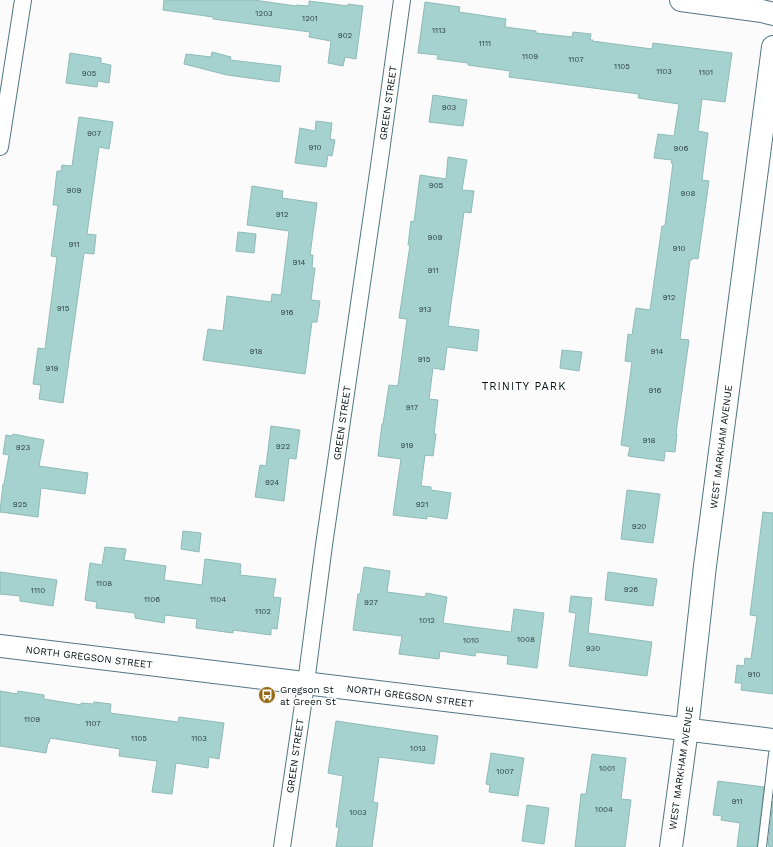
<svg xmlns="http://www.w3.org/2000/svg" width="773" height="847" font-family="'Work Sans',sans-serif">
  <rect width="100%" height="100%" fill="#fbfbfb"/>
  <path fill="#a5d2cf" stroke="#8ebbb8" d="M164,0H254L296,6V5L309,6V1L348,6V4L363,6L356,59L345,57L343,66L328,63L331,41L309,37L310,32L213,19V17L163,10Z
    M425,2L460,7L459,12L506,19L505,27L536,31V33L572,37L573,32L591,34L590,40H593L592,41L652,49L653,43L732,53L725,102L702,99L698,131L708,133L702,180L709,181L698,259L692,258V260H690L680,339L689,340L676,433L677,434L675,452L665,451L664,461L628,456L630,447L621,445L632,362L625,361L628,334L632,335L636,308L650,310L662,226H665L673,163H671L672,160L654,158L658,134L674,136L679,104L638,98L639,94L509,77L510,71L468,65V63L437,59L438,55L418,53Z
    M212,52L231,57L230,60L281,66L279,82L227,75L184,64L186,54L211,57Z
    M70,53L101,58V63L111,65L109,83L98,81L97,87L66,83Z
    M433,95L467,100L463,126L429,122Z
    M79,117L113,122L109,149L99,147L87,234L96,235L94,254L84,253L83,260L63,403L39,399L41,385L33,384L38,348L45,349L57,257L51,256L58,205H53L57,171H61L62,165L72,166Z
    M316,121L332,123L330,139L335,140L332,156L328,155L326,167L295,163L300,128L315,131Z
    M448,157L467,160L462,190L474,191L471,213L464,212L448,326L479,330L477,351L447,347L444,370L433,368L429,399L438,400L434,434H436L433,456L425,455L421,486L431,487V490L451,493L447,519L427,516V519L393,515L401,459L378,456L382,424H383L389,385L397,386V385H398L407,319L399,318L410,245H408L411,221L414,222L420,175L446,179Z
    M252,186L283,191L282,198L317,203L310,255H313L312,268H315L311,300L320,301L317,322H312L305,374L203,360L208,329L223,331L227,296L271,302L272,294L281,295L289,231L247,225Z
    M238,232L256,234L254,253L236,251Z
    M562,350L582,352L579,371L560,368Z
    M271,426L300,430L296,459L289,458L284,501L255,497L260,465L266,466Z
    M13,434L44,440L39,466L88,473L85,494L41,488L38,517L0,512L3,484H4L9,455L3,454L6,435L12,436Z
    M627,490L660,494L653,543L621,539Z
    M763,512L773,513V694L741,690L742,683H735L737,665L744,666L745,658L751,659L757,616L750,615Z
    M183,531L201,533L199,552L181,549Z
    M105,547L126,549L124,560L166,566L164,580L202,585L205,559L241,564L240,570L241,571L240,575L276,579L273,597L281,598L277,629L271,628V635L233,630V633L196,628L197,619L165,615L164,623L135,618V613L96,608L97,602L85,600L90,563L102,565Z
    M364,567L390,571L387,592L425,597L426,593L447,597L443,623L511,632L514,609L544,613L537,668L507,664L508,656L476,652L475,656L440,651L439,659L399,654L402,636L353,630L358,594H360Z
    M0,572L57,580L53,606L20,601V596L0,594Z
    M608,572L657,579L653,606L605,600Z
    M571,596L592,598L588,633L652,642L647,676L569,666L576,613L569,612Z
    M0,691L17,694L18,691L44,695V699L81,705V703L93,704L94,702L111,704L110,713L178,722L179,717L224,723L219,759L209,757L208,768L176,763L172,794L152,792L157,761L119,756L120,749L50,738L49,743H48L46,753L0,746Z
    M336,721L438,736L434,764L379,757L373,802L378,803L372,847H336L339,827H336L343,776L328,773Z
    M491,753L524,758L518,796L489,792L490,785L486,784Z
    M592,754L626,758L621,799L631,800L625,847H575L581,794H586Z
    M718,781L764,787L757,847H737L740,823L721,820L722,816L713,815Z
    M773,801V847L768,846Z
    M527,805L549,808L544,844L522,841Z"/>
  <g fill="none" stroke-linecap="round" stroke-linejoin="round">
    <g stroke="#507683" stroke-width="10">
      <path id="lane" d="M762,847L773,754"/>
    </g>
    <g stroke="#507683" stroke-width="18">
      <path id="street" d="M0,147L23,0
        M282,847L304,698L324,545L379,166L402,0"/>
    </g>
    <g stroke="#507683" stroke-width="24">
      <path id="secondary" d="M681,0L762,11L773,14
        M0,646L773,740
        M671,847L687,729L705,566L773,47"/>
    </g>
    <use href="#lane" stroke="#fff" stroke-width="8"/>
    <use href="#street" stroke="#fff" stroke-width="16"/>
    <use href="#secondary" stroke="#fff" stroke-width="22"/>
  </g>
  <defs>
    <g id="bus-disc" transform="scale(0.9)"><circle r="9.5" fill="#966b17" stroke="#fff"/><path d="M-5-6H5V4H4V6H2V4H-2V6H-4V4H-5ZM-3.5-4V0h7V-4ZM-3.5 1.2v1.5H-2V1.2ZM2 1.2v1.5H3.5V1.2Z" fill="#fff"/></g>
  </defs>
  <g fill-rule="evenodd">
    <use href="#bus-disc" x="267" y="695"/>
  </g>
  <g text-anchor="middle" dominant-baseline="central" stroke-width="3.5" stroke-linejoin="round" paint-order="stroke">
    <g font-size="8" fill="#2c4144">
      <text x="264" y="13">1203</text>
      <text x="310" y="18">1201</text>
      <text x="439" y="30">1113</text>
      <text x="345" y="35">902</text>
      <text x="485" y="43">1111</text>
      <text x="530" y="56">1109</text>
      <text x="576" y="59">1107</text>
      <text x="622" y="66">1105</text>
      <text x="664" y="71">1103</text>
      <text x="706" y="72">1101</text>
      <text x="89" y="73">905</text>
      <text x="449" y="107">903</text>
      <text x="94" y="133">907</text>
      <text x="315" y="147">910</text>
      <text x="681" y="148">906</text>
      <text x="436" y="185">905</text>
      <text x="74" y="190">909</text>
      <text x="688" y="193">908</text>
      <text x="282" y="214">912</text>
      <text x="435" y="237">909</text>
      <text x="74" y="244">911</text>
      <text x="679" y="248">910</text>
      <text x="299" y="262">914</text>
      <text x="433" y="270">911</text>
      <text x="669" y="297">912</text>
      <text x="63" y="308">915</text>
      <text x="425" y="309">913</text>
      <text x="287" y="312">916</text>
      <text x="256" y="351">918</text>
      <text x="657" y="351">914</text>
      <text x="424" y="359">915</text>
      <text x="52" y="368">919</text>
      <text x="655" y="390">916</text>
      <text x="412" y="407">917</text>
      <text x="649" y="440">918</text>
      <text x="407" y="445">919</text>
      <text x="283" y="446">922</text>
      <text x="23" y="447">923</text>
      <text x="272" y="482">924</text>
      <text x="20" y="504">925</text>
      <text x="422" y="504">921</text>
      <text x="639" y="526">920</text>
      <text x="104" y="583">1108</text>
      <text x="631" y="589">926</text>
      <text x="38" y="590">1110</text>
      <text x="152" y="599">1106</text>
      <text x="218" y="599">1104</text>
      <text x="371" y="602">927</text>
      <text x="263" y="611">1102</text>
      <text x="427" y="620">1012</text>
      <text x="526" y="639">1008</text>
      <text x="471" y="640">1010</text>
      <text x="593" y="648">930</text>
      <text x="754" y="674">910</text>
      <text x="32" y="719">1109</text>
      <text x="93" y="723">1107</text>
      <text x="139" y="738">1105</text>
      <text x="199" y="738">1103</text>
      <text x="418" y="748">1013</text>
      <text x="607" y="768">1001</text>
      <text x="505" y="771">1007</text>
      <text x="737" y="801">911</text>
      <text x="604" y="809">1004</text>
      <text x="358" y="812">1003</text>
    </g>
    <g font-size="10" fill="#031115" stroke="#fff">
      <text transform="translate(388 103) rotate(-82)">GREEN STREET</text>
      <text transform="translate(342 423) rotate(-82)">GREEN STREET</text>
      <text transform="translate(721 447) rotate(-83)">WEST MARKHAM AVENUE</text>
      <text transform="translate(89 657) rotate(7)">NORTH GREGSON STREET</text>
      <text transform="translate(410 696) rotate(7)">NORTH GREGSON STREET</text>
      <text transform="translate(295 756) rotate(-82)">GREEN STREET</text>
      <text transform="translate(681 768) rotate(-82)">WEST MARKHAM AVENUE</text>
    </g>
    <g font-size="10" fill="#031115" stroke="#fff" text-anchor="start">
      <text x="280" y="689">Gregson St<tspan x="280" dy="12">at Green St</tspan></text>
    </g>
    <g font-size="11" letter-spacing="1" fill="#031115" stroke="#fff">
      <text x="524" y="386">TRINITY PARK</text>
    </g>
  </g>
</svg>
